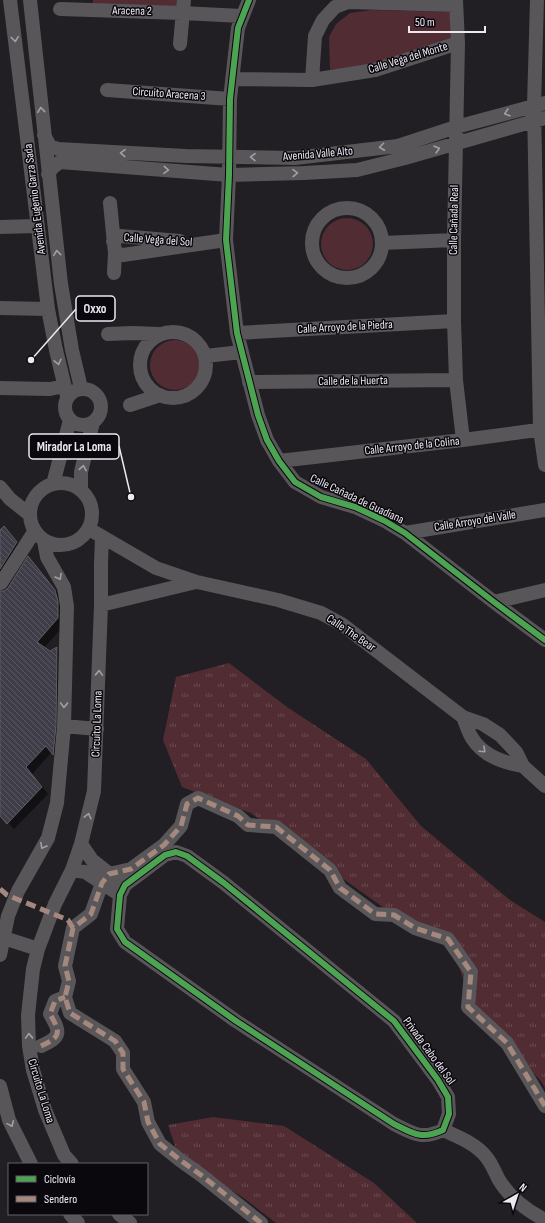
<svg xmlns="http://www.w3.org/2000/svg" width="545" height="1223" font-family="'Sofia Sans Condensed',sans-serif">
  <defs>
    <pattern id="grass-tufts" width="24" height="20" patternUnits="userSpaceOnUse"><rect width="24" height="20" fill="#512c33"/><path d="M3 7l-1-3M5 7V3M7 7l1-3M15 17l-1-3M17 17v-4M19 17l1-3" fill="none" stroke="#6a4b51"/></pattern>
    <pattern id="building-back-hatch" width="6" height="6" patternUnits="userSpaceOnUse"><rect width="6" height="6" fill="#3e3d48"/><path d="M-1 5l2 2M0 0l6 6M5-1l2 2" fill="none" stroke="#5a5963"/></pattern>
  </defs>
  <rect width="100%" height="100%" fill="#211e24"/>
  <path fill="url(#grass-tufts)" d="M229,663L287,707L366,759L421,826L510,900L545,922V1088L541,1081L475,1014L452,946L394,915L251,813L182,787L163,740L176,677Z
    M213,1117L284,1126L374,1183L417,1223H276L241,1196L180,1160L168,1125Z"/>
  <path fill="#512c33" d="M93,0H183L182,7H93Z
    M371,10L451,12L453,37L381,63L330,70L329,37L336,24L350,13Z
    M321 244a26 26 0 1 1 52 0a26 26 0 1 1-52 0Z
    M150 365a25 25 0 1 1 50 0a25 25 0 1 1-50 0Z"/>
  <path fill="#0007" d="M4,527L23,549L0,585V531Z
    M29,558L62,598L64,625L44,648L50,652L57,648L64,655L59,759L52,752L32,774L48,794L14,829L0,814V592L6,591Z"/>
  <path fill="url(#building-back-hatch)" stroke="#5e5d63" d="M4,526L17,542L0,569V530Z
    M28,556L55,590L58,601V618L37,642L50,651L57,647L56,726L53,755L46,746L26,767L42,787L7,824L0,816V591H4L8,588Z"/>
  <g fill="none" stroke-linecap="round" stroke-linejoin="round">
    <path stroke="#595659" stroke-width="14" d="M10,0L48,309L56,350L67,396
      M30,0L61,284L72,350L81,388
      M249,0L238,28L230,99L229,175L226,240L237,333L258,415L267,440L279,461L295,482L321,497L355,507L385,521L405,533L494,602L545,640
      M456,0L458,43L454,240V321L456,380L463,440
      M537,0L534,105L540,429L545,465
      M60,9L182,13L242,16
      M180,44L184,0
      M233,79L312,80L375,70L458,43
      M312,80L315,36L323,20L335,7L348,2L456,5
      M107,90L230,99
      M44,135L50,146L58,149L186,156L295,158L398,146L456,127L545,103
      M48,174L53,167L60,162L229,175L304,173L357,170L405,158L545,118
      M110,203L115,253L114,273
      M312 243a35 35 0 1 1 70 0a35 35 0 1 1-70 0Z
      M0,227L37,226
      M113,241L117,237L120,236L180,241
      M382,243L454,240
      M115,253L123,255L226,240
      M0,308L48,309
      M140 365a33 33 0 1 1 66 0a33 33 0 1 1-66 0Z
      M237,333L454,321
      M108,334L133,333L159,334
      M206,356L241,352
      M249,382L456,380
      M0,388L50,389L64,386
      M65 407a18 18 0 1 1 36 0a18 18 0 1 1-36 0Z
      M130,405L160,395
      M279,461L463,440L545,429
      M30 514a31 31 0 1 1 62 0a31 31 0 1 1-62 0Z
      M53,484L70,420
      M0,487L10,499L29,514
      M81,490V472L93,422
      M89,529L156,568L197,582L278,600L321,613L343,625L463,717L483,724L500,735L516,752L523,766L545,786
      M405,533L545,510
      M1,583L34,532
      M494,602L545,590
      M101,605L196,582
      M463,717C466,724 468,732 472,738C483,756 504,763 523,766
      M64,726L97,729
      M81,844L92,860L116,879
      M176,852L187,856L224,883L394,1021L438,1080L448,1097L449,1114L443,1130C422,1140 414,1134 394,1124L236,1021L125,942L117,929L120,895L125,885L165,855Z
      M72,870L85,872L120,895
      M4,938L38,949
      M0,955L8,916L18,891L48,838L57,803L64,726L67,606L64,587L47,557L44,541
      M41,1046C61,1037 61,1033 50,1014L55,1001L65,997
      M0,1086L9,1120L31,1164
      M443,1130C458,1137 477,1144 487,1158C492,1164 495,1173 499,1180C510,1198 526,1210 545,1220
      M72,1164L64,1155L45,1110L33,1070L29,1046L28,1015L33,969L38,949L55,904L72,870L81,844L94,791L101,605V564L102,537
      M70,1214L78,1223
      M119,1214L130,1223
      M261,1223L201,1175L180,1160L160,1144L148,1122L144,1102L123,1069V1053L115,1041L70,1013L65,997L69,981L65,966L73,928L91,914L102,883L109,874L131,869L164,845L181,826L187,804L198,798L238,816L248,825L276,827L330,870L340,888L375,914L394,915L415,928L448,939L471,972L468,1007L507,1043L545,1106"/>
    <path stroke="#a5887d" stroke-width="5" stroke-dasharray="10 5" stroke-linecap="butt" d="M0,889L7,895L68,920L73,928
      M41,1046C61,1037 61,1033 50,1014L55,1001L65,997
      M261,1223L201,1175L180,1160L160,1144L148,1122L144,1102L123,1069V1053L115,1041L70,1013L65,997L69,981L65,966L73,928L91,914L102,883L109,874L131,869L164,845L181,826L187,804L198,798L238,816L248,825L276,827L330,870L340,888L375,914L394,915L415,928L448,939L471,972L468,1007L507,1043L545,1106"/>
    <g stroke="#0a070d" stroke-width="8">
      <path id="cycleway" d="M249,0L238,28L230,99L229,175L226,240L237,333L258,415L267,440L279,461L295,482L321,497L355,507L385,521L405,533L494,602L545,640
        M176,852L187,856L224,883L394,1021L438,1080L448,1097L449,1114L443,1130C422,1140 414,1134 394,1124L236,1021L125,942L117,929L120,895L125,885L165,855Z"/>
    </g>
    <use href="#cycleway" stroke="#4ca352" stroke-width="6"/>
  </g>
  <defs><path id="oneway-chevron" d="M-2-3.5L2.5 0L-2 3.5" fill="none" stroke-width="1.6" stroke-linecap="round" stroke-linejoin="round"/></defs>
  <g stroke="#a49fa6">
    <use href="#oneway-chevron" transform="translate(15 39) rotate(83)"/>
    <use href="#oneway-chevron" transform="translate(41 110) rotate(-96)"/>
    <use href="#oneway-chevron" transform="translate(507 113) rotate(164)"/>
    <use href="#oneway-chevron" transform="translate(382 147) rotate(173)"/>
    <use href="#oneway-chevron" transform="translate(437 149) rotate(-16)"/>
    <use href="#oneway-chevron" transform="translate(123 153) rotate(-177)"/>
    <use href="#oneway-chevron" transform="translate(253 157) rotate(-179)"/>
    <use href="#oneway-chevron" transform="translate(166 170) rotate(4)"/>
    <use href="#oneway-chevron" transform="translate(295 173) rotate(-1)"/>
    <use href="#oneway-chevron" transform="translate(57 253) rotate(-96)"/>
    <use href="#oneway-chevron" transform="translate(58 362) rotate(77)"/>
    <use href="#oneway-chevron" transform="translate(83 468) rotate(-80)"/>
    <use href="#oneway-chevron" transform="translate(59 577) rotate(60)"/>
    <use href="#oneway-chevron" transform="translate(99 673) rotate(-88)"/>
    <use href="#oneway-chevron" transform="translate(64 705) rotate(92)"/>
    <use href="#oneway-chevron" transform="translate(483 750) rotate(43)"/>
    <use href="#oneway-chevron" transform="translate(88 816) rotate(-76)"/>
    <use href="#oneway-chevron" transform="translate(43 846) rotate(119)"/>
    <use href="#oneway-chevron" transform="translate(29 1036) rotate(-92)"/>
    <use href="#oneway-chevron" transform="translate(11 1124) rotate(66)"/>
  </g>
  <g text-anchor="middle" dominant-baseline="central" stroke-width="3" stroke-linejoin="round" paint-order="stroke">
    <g font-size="12" fill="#eee8f3" stroke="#0a070d">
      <text transform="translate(132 11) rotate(1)">Aracena 2</text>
      <text transform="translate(408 58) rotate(-17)">Calle Vega del Monte</text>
      <text transform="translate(169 94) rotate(4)">Circuito Aracena 3</text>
      <text transform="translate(318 154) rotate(-5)">Avenida Valle Alto</text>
      <text transform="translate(35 199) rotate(-97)">Avenida Eugenio Garza Sada</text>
      <text transform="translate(454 220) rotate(-89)">Calle Cañada Real</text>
      <text transform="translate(158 240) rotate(4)">Calle Vega del Sol</text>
      <text transform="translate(345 327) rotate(-3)">Calle Arroyo de la Piedra</text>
      <text transform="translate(353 381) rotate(-1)">Calle de la Huerta</text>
      <text transform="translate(412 446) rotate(-6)">Calle Arroyo de la Colina</text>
      <text transform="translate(357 499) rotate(25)">Calle Cañada de Guadiana</text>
      <text transform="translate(475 521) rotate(-9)">Calle Arroyo del Valle</text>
      <text transform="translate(351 633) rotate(34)">Calle The Bear</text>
      <text transform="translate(97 724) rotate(-88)">Circuito La Loma</text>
      <text transform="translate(429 1051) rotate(54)">Privada Cabo del Sol</text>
      <text transform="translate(41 1091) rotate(73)">Circuito La Loma</text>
    </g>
  </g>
  <path fill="none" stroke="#eee8f3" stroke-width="1.5" d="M31 360L76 309M131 497L119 446"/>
  <g fill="#eee8f3" stroke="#0a070d" stroke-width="1.5">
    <circle cx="31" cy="360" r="4"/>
    <circle cx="131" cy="497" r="4"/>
  </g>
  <g fill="#0a070d" stroke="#eee8f3" stroke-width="1.5">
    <rect x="76" y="296" width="39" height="25" rx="4"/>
    <rect x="29" y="434" width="90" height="25" rx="4"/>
  </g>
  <g font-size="13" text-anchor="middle" font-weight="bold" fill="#eee8f3">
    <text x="95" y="313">Oxxo</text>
    <text x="74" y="451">Mirador La Loma</text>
  </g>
  <rect x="8" y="1163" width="140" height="52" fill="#0a070d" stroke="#656169"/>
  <rect x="16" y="1176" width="20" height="6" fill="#4ca352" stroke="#656169"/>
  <text x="44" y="1183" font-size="12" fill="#eee8f3">Ciclovía</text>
  <rect x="16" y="1196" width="20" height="6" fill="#a5887d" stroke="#656169"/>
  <text x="44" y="1203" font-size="12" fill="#eee8f3">Sendero</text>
  <g transform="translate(517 1195) rotate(39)" stroke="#0a070d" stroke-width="3" paint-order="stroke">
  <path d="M0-3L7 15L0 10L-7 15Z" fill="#eee8f3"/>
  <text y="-6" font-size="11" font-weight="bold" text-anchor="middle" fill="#eee8f3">N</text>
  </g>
  <path d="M409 26v6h76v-6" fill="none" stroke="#eee8f3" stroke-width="2"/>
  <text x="415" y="26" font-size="12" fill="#eee8f3" stroke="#0a070d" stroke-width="3" paint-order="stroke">50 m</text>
</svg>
